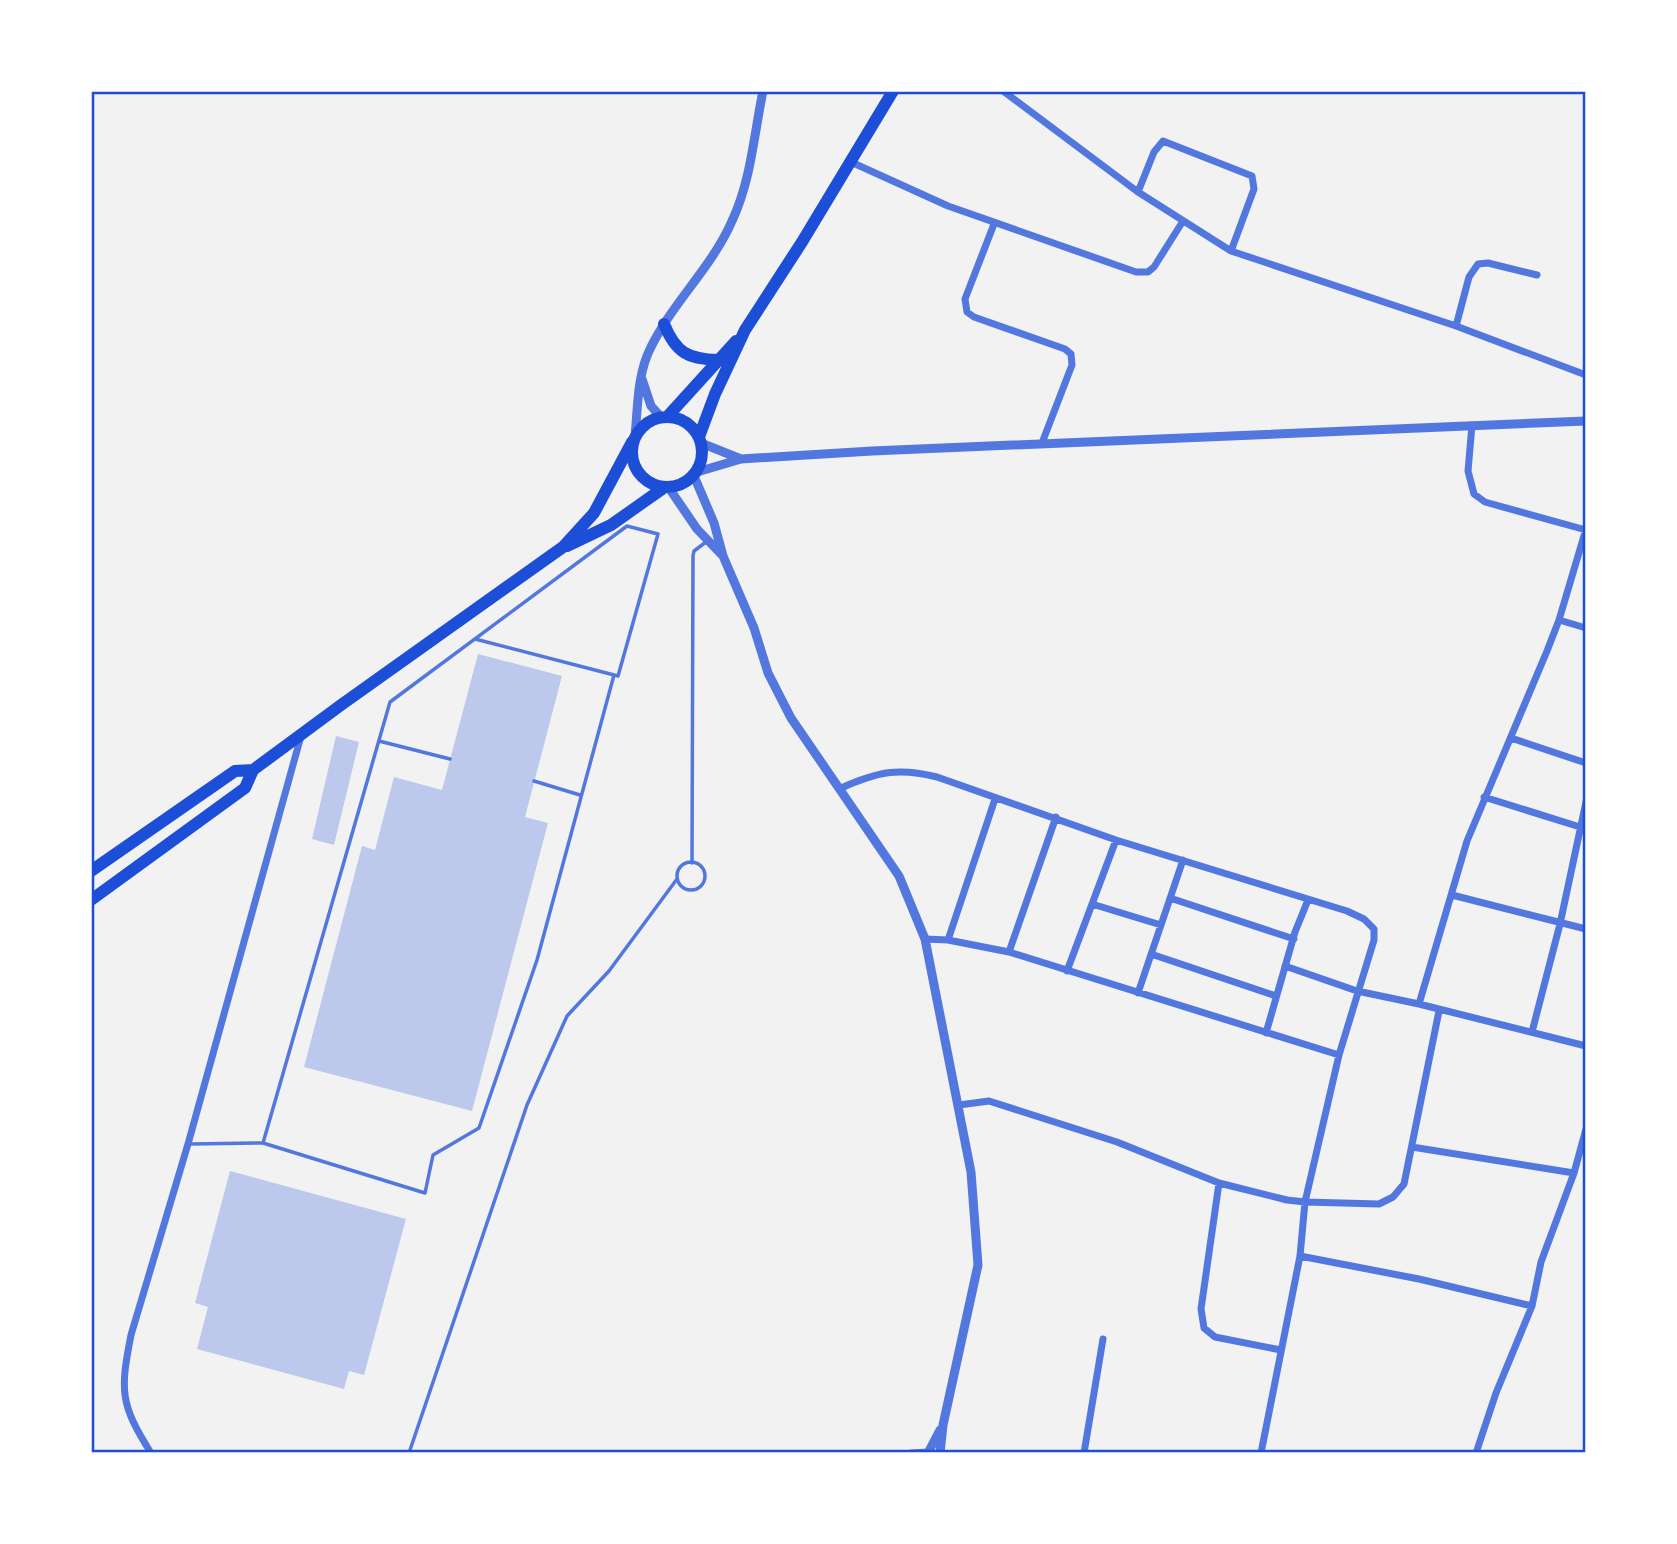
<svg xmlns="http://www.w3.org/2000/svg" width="1677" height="1544" font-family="Karla,sans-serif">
  <rect width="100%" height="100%" fill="#f2f2f2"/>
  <path fill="#bdc9ec" d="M478,654L562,676L525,817L548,823L472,1111L304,1067L362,846L375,850L394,777L442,790Z
    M336,736L359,742L334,845L312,839Z
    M230,1171L406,1219L364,1375L349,1371L344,1389L197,1349L208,1307L195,1303Z"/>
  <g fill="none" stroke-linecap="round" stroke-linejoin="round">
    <path stroke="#5277de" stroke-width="3.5" d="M379,741L450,759
      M534,781L580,795
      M677 876a14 14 0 1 1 28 0a14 14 0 1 1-28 0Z
      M692,863L693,556L694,551L706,542
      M263,1143L390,702L627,526L658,534L618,676L475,639
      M190,1144L263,1143L425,1193L433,1155L479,1128L537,960L614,675
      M409,1453L527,1105L567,1016L609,971L677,879"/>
    <path stroke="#5277de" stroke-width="7" d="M1003,91L1138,192L1231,251L1456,326L1586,375
      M851,162L948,206L1136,272H1148L1154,267L1183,221
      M1138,192L1154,152L1163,141L1252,176L1254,189L1231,251
      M994,224L965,299L967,312L974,317L1065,349L1071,354L1072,365L1042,443
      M1456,326L1469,277L1478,264L1488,263L1537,275
      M1472,425L1468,471L1474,494L1485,502L1586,530
      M1559,620L1586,628
      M1511,738L1586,763
      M841,788C877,772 898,767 937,777L1116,840L1347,911L1364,919L1374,929V940L1339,1055L1305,1202L1300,1256L1261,1453
      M1484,797L1580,827
      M1452,895L1586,929
      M1170,898L1294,939
      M1092,904L1161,925
      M925,939L948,940L1009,952L1339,1055
      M948,940L995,799
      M1009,952L1056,817
      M1151,954L1276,996
      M1285,966L1357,991L1419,1004L1586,1046
      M1067,971L1116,840
      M1138,993L1183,860
      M1419,1004L1467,841L1547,651L1559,620L1586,529
      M1532,1032L1560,924L1586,802
      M1266,1033L1295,932L1308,900
      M959,1105L989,1101L1117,1142L1219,1183L1287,1200L1305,1202L1379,1204L1393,1197L1404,1184L1439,1011
      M1412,1147L1574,1173
      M1219,1183L1201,1309L1204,1328L1215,1337L1281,1350
      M1300,1256L1419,1279L1532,1306
      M151,1453C120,1404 120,1391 131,1335L188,1144L301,736
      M911,1453L929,1452
      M1084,1453L1103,1339
      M1476,1453L1496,1393L1532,1306L1541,1262L1574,1173L1586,1129"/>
    <path stroke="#5277de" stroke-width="9" d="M642,379L651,406L661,417
      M635,436C638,406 637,374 651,347C673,302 712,267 732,221C751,181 754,134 763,91
      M701,443L741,459
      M697,472L741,459L872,451L1586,421
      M694,476L714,523L723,556L754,628L768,673L791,718L899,876L925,939L971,1172L978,1265L943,1425L940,1453
      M669,488L697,529L722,555
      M928,1453L940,1430"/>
    <path stroke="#1d4ed8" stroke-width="12" d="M664,324C676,353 688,359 718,360
      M632 452a35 35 0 1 1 70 0a35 35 0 1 1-70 0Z
      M667,417L736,341
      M699,437L715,394L745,330L802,242L893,91
      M567,546L611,525L662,489
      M91,871L235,771L253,770
      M91,900L245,788L253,770L341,705L563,547L594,513L632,442"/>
  </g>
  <rect width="1677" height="1544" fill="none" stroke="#ffffff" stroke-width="186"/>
  <rect x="93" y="93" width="1491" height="1358" fill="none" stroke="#1d4ed8" stroke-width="2.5"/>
</svg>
